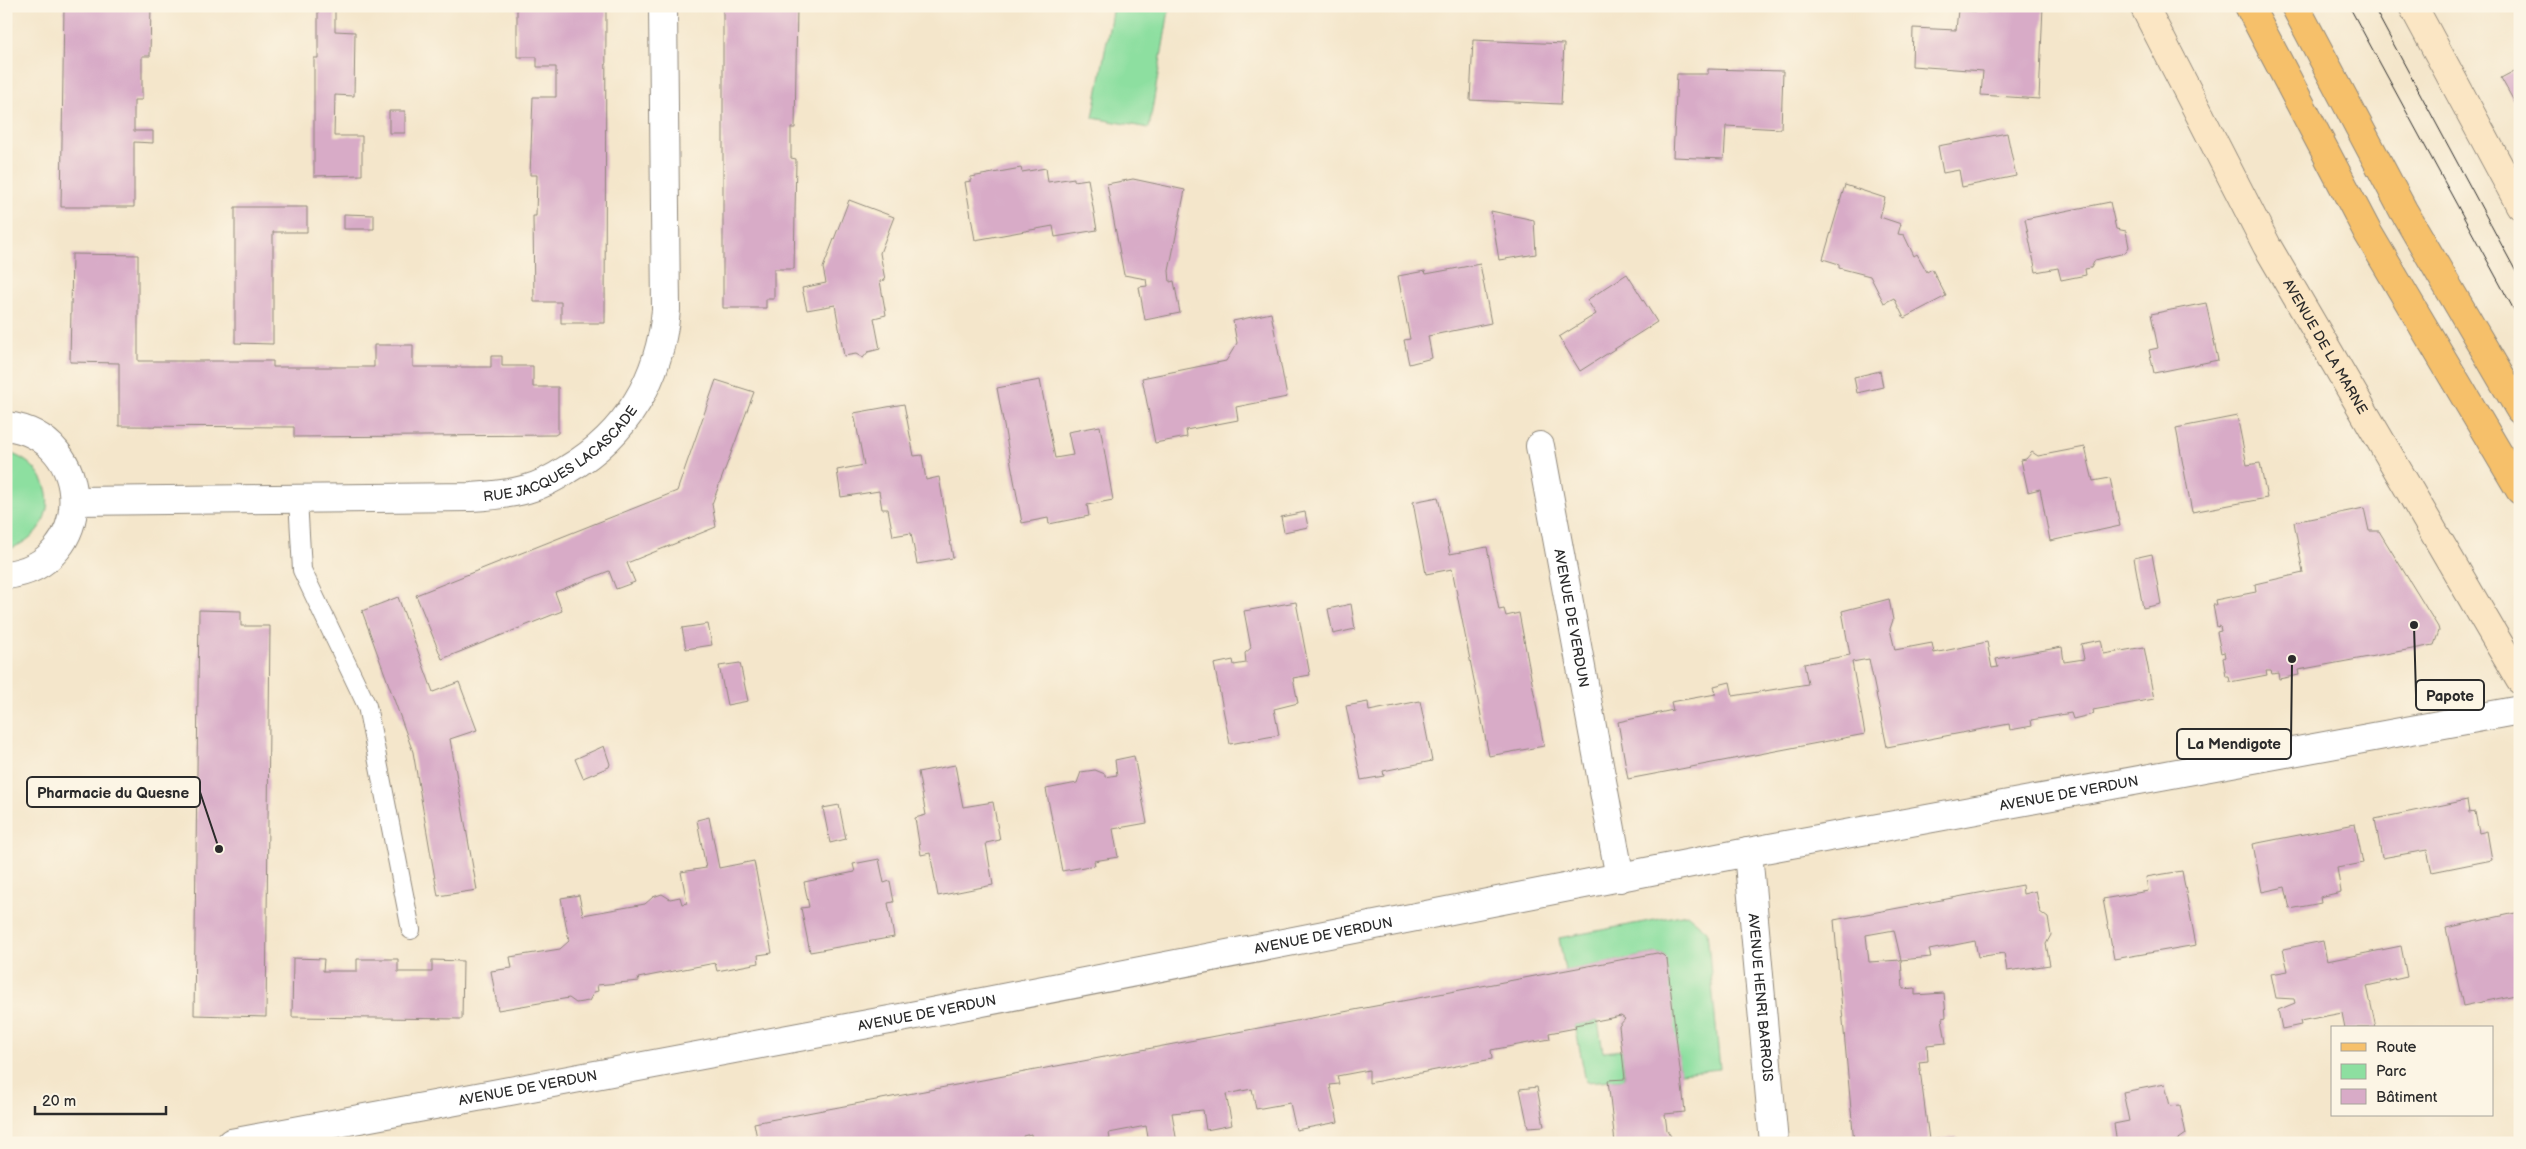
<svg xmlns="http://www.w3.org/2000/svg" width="2526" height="1149" font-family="'Balsamiq Sans',sans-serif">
  <rect width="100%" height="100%" fill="#fcf5e5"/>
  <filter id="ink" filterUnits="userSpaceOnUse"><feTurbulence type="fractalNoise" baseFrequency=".02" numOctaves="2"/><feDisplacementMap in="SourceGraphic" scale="10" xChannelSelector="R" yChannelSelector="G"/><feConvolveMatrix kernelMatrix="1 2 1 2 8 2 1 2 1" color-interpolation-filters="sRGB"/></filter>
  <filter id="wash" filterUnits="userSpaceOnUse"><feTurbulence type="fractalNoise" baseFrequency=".0096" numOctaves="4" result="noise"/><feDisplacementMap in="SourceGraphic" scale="20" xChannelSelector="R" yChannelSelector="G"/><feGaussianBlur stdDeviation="1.12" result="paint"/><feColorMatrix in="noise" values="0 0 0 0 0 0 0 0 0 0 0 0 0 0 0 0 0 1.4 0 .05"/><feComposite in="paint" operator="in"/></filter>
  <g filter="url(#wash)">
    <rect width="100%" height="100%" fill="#f4e6cb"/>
    <path fill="#8ddfa0" stroke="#5c8566" d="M1113,6H1148L1169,10L1149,128L1093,118Z
      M6,452C62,468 61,534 6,550Z
      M1687,914L1707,931L1720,1069L1680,1073L1665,956L1657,953L1565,971L1559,938Z
      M1598,1021L1603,1052L1622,1050L1625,1079L1586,1082L1575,1025Z"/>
    <g id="blocks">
      <path fill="#d8abc7" d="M64,6H151L150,56H142V100H134V131H153V143L134,142V207H61Z
        M318,6H353V10H335V31L355,32L354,96L335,95L334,136H362V175L314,176V58H318Z
        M517,6H606L605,323H561V302H534L533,216H536L537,175H530L533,97H556V67H537V57H517Z
        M723,6H797L795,128H791V158L796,159L794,269H774V299H766V308H723Z
        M1990,6H2043L2039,99L1981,95L1983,71L1912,66L1913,28L1956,30L1958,10L1989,12Z
        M1473,40L1564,44L1561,104L1470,100Z
        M2520,68V112L2501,78Z
        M1708,69L1783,71L1781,129L1726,126L1724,159L1673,157L1677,74H1708Z
        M389,111H405V133H389Z
        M2007,133L2016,176L1962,187L1959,170L1943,173L1938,146Z
        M1021,168L1022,172L1046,168L1048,182L1074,178V181L1088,179L1097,230L1055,237L1053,226L975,240L965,182L971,181V177Z
        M1133,179L1185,190L1169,271L1170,282L1174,281L1180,313L1145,320L1139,287L1147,286L1146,279L1124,275L1107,184Z
        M1845,185L1885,198L1880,217L1901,224L1898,234L1904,235L1914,256L1917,254L1927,272L1932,269L1946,296L1904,318L1894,298L1884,303L1870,276L1839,268V264L1823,259Z
        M849,200L894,217L880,253L885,280L880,281L886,315L874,318L880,349L868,352L863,358L856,354L844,356L835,305L807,310L802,288L826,283L823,268Z
        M2110,202L2116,229L2126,231L2129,247L2125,253L2095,260L2091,268L2085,269L2086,275L2061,280L2058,268L2036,272L2025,219Z
        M235,207H307V232H273V344L235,343Z
        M1491,211L1534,220L1536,254L1499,260Z
        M344,214L374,215V229H344Z
        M72,254L138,255V361H273V367H374V345H413V367H491V356H502V366H533V387H558V433L555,435L294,437V427L119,426V363L70,362Z
        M1480,264L1491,323L1428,336L1432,358L1409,364L1404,340L1410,339L1398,276L1425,271L1426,274Z
        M1627,274L1657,322L1580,371L1559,337L1596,314L1587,300Z
        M2206,303L2218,360L2154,373L2149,350L2158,348L2151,314Z
        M1271,313L1287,397L1236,407L1238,420L1186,430L1187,437L1155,443L1142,378L1226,361L1237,343L1233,321Z
        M1880,371L1883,387L1857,393L1854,377Z
        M716,380L754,392L712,504L716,527L627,563L635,582L616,589L609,571L555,592L562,611L442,659L416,595L677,491Z
        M1040,380L1055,458L1073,455L1068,432L1100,426L1113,500L1087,505L1089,516L1049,524L1048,518L1022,523L997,388Z
        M904,404L914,456L922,455L926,480L939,477L953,558L917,564L911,533L893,536L888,509H882L879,491L841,497L837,470L864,465L854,413Z
        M2237,416L2247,465L2260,463L2267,498L2192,512L2176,428Z
        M2085,447L2093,481L2110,478L2120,526L2050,541L2040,489L2028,492L2021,460L2026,459L2032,452L2038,456Z
        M1438,497L1450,554L1487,547L1499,610L1504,609L1506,616L1519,613L1544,746L1489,756L1452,569L1426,574L1413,502Z
        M2364,508L2369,531H2379L2438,627L2439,631L2434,645L2298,670L2299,675L2279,679L2278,673L2272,674L2271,671H2266L2267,675L2230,682L2229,677H2226L2223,658L2225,657L2224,652L2221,653L2217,632L2221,631L2220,626L2217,627L2213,605H2216L2215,600L2256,592L2255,584L2303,573L2294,522Z
        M1305,512L1308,527L1284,532L1281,517Z
        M2152,554L2161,604L2143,608L2134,558Z
        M398,597L433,692L459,682L477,730L450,739L477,890L438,896L413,752L362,611Z
        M1889,599L1893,620L1890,629L1895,650L1932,643L1934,653L1987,642L1992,668L1998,667L1996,659L2062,647L2064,662L2084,659L2081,644L2101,640L2104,654L2144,647L2154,699L2093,710L2094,714L2073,719L2071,713L2031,720L2032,726L2010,730L2009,724L1887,747L1869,659L1852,662L1865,734L1628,779L1618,722L1673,710L1671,702L1716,694L1714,686L1730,682L1733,696L1808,684L1804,664L1850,655L1842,611Z
        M1296,602L1310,675L1293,678L1298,703L1274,709L1279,735L1230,744L1214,664L1233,660L1234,665L1246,663L1245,653L1251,648L1244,611Z
        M1351,604L1355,629L1333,634L1328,609Z
        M199,610L241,611V626H270L266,1017L194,1015Z
        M708,624L712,645L686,649L682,628Z
        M740,663L748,701L727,705L719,666Z
        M1420,701L1432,761L1383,771L1384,776L1361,780L1346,706L1368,702L1369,711Z
        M604,746L610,764L609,767L583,778L575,759Z
        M1134,756L1147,823L1113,829L1118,857L1094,861L1095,865L1062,871L1046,789L1077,783L1081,772L1095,770L1105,774V777L1117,775L1115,760Z
        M955,765L963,807L993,802L1000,840L986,843L993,885L938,896L930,853L921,855L915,818L926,815L918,772Z
        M2467,800L2469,813L2475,812L2479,833L2487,831L2492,860L2432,872L2427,850L2382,858L2375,819Z
        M839,805L846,839L830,843L823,808Z
        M709,817L719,868L754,861L772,953L758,955L759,963L717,971L715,963L638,978L639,981L597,985L598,991L594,992L589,1001L576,1003L569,998L498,1010L491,971L512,968L510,957L560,949L569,941L561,898L579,895L583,915L645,904L653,897L662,894L670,899L680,897L682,904L687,903L681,872L706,868L697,820Z
        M2355,824L2363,863L2337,868L2341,892L2320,897L2321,903L2290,909L2285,887L2262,892L2253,844Z
        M879,859L884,883L890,881L894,902L888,903L894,937L810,952L801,908L809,907L804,882L855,872L853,864Z
        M2182,871L2196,945L2114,959L2103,899L2148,891L2146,877Z
        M2022,885L2023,894L2036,891L2040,912L2048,918L2051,935L2046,944L2050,965L2007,971L2004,953L1978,957L1975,941L1929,950L1931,957L1901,960L1894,930L1866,935L1869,962L1901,960L1903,989L1915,988V995L1944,993L1946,1017L1942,1018L1946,1043L1927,1045L1928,1061L1919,1062L1929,1140L1957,1137V1143H1854L1834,920Z
        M2520,912V994L2463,1006L2446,928Z
        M2323,941L2327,961L2401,946L2407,977L2367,986L2376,1028H2345L2342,1013L2300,1021L2301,1025L2282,1029L2278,1010L2295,1003L2294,999L2276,998L2271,974L2288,971L2283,949Z
        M1657,953L1663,955L1667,959L1685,1112L1665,1114L1667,1130L1675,1143H1615L1608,1080L1625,1079L1619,1026L1625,1019L1621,1016L1575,1025L1576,1028L1549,1033L1550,1039L1491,1050L1492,1059L1369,1083V1070L1337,1076L1339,1084L1330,1085L1338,1122L1296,1130L1290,1103L1256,1109L1252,1089L1226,1094L1232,1125L1206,1130L1203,1110L1172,1113L1177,1143H1149L1146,1126L1109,1133L1110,1139L1090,1143H1032L1031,1134L1023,1136L1024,1143H758L754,1123Z
        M293,958L324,959L323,971H357V959H398V972H432V960L463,961L462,1019L292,1017Z
        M2165,1084L2170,1106L2180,1105L2186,1134L2173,1143H2117L2114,1124L2129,1121L2123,1092Z
        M1537,1087L1544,1126L1528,1127L1520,1089Z"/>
    </g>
  </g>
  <g filter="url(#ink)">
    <use href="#blocks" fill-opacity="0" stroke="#90887b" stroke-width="1"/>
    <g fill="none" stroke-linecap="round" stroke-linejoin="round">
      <g stroke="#90887b" stroke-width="20">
        <path id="lane" d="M298,499L302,570L367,706L411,930"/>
      </g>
      <g stroke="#90887b" stroke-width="30">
        <g id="street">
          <path d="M6,426C96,437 96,565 6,575"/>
          <path id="s1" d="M1540,446L1620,878"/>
          <path id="s2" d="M74,501L471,497C490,496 509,494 527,489C542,485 556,477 568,469C627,434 660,378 666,310L663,6"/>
          <path id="s3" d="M1748,852L1774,1143"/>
          <path id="s4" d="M231,1143L911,1016L1748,852L2520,710"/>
        </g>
      </g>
      <g stroke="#90887b" stroke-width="30">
        <g id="secondary">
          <path id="s5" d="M2144,6L2267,246L2520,680"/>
          <path d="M2413,6L2520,205"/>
        </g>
      </g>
      <g stroke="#90887b" stroke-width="30">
        <path id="primary" d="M2249,6L2368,233L2520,490
          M2295,6L2403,210L2520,410"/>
      </g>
      <use href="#lane" stroke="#fff" stroke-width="18"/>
      <use href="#street" stroke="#fff" stroke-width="28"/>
      <use href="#secondary" stroke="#fbe6c4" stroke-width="28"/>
      <use href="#primary" stroke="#f6c06b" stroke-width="28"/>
      <path stroke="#2b2b2b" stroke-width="1" d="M2349,6L2520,321
        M2373,6L2520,279"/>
    </g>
  </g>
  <g text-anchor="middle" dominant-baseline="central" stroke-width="5" stroke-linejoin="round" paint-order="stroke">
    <g font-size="14" fill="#2b2b2b" stroke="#fcf5e5">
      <text stroke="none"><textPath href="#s5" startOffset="386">AVENUE DE LA MARNE</textPath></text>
      <text stroke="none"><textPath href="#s2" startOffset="500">RUE JACQUES LACASCADE</textPath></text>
      <text stroke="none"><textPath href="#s1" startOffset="175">AVENUE DE VERDUN</textPath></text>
      <text stroke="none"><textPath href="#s4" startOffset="1871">AVENUE DE VERDUN</textPath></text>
      <text stroke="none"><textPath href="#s4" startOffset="1112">AVENUE DE VERDUN</textPath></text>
      <text stroke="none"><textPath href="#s3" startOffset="146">AVENUE HENRI BARROIS</textPath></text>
      <text stroke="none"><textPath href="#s4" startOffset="708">AVENUE DE VERDUN</textPath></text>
      <text stroke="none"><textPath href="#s4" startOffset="302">AVENUE DE VERDUN</textPath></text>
    </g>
  </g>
  <path fill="none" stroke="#2b2b2b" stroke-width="2" d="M2414 625L2416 695M2292 659L2291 744M219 849L200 792"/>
  <g fill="#2b2b2b" stroke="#fcf5e5" stroke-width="2">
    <circle cx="2414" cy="625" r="5"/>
    <circle cx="2292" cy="659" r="5"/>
    <circle cx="219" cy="849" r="5"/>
  </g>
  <g fill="#fcf5e5" stroke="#2b2b2b" stroke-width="2">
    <rect x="2416" y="680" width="68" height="30" rx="5"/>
    <rect x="2177" y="729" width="114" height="30" rx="5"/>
    <rect x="27" y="777" width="173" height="30" rx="5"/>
  </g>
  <g font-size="15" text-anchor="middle" font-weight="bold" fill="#2b2b2b">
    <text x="2450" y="701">Papote</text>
    <text x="2234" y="749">La Mendigote</text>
    <text x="113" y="798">Pharmacie du Quesne</text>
  </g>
  <rect width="2526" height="1149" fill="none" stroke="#fcf5e5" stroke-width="25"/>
  <rect x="2331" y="1026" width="162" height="90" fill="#fcf5e5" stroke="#a8a49b"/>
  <rect x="2341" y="1043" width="25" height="8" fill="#f6c06b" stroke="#a8a49b"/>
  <text x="2376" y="1052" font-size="15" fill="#2b2b2b">Route</text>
  <rect x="2341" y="1064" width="25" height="15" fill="#8ddfa0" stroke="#a8a49b"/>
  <text x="2376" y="1076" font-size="15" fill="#2b2b2b">Parc</text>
  <rect x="2341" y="1089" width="25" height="15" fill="#d8abc7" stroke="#a8a49b"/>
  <text x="2376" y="1102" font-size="15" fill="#2b2b2b">Bâtiment</text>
  <path d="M35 1106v8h131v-8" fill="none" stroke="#2b2b2b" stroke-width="2.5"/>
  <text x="42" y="1106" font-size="15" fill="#2b2b2b" stroke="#fcf5e5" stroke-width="4" paint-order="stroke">20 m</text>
</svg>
